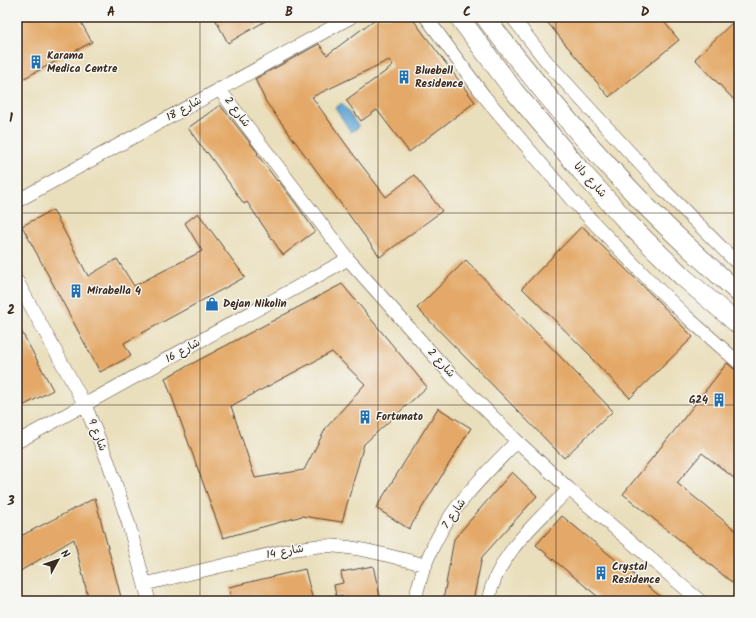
<svg xmlns="http://www.w3.org/2000/svg" width="756" height="618" font-family="Kalam,'Playpen Sans Arabic',sans-serif">
  <rect width="100%" height="100%" fill="#f6f6f2"/>
  <filter id="ink" filterUnits="userSpaceOnUse"><feTurbulence type="fractalNoise" baseFrequency=".025" numOctaves="2"/><feDisplacementMap in="SourceGraphic" scale="8" xChannelSelector="R" yChannelSelector="G"/><feConvolveMatrix kernelMatrix="1 2 1 2 8 2 1 2 1" color-interpolation-filters="sRGB"/></filter>
  <filter id="wash" filterUnits="userSpaceOnUse"><feTurbulence type="fractalNoise" baseFrequency=".012" numOctaves="4" result="noise"/><feDisplacementMap in="SourceGraphic" scale="16" xChannelSelector="R" yChannelSelector="G"/><feGaussianBlur stdDeviation="0.9" result="paint"/><feColorMatrix in="noise" values="0 0 0 0 0 0 0 0 0 0 0 0 0 0 0 0 0 1.4 0 .05"/><feComposite in="paint" operator="in"/></filter>
  <g filter="url(#wash)">
    <rect width="100%" height="100%" fill="#eadfbc"/>
    <path fill="#5fa6d5" stroke="#4d687a" d="M342,103L359,127L351,132L335,108Z"/>
    <g id="blocks">
      <path fill="#e4a967" fill-rule="evenodd" d="M17,17H78L92,42L17,82Z
        M214,17H272L228,43Z
        M378,17H411L475,102L409,152L377,110L361,121L346,100L393,66L389,60L312,97L350,150L386,197L414,175L442,211L380,257L266,102L255,79L319,44L327,55Z
        M543,17H660L679,40L609,97Z
        M738,17H739V105L695,59Z
        M220,105L258,153L257,154L277,181L278,180L296,204L315,231L283,255L247,202L244,204L207,152L206,153L188,128Z
        M53,210L88,276L117,259L134,286L202,251L185,223L198,213L245,277L124,343L131,356L100,372L22,226Z
        M582,226L656,299L693,337L630,398L591,358L592,357L522,288Z
        M466,260L613,411L564,458L417,308Z
        M342,284L427,387L364,444L342,522L302,516L223,538L165,378ZM332,352L365,384L326,428L304,470L255,478L231,406Z
        M17,323L53,390L17,409Z
        M727,363L734,369L739,371V482L702,453L677,483L739,533V588L623,494L674,431Z
        M438,408L471,428L409,529L376,508Z
        M512,472L537,496L482,557L473,601H443L454,539Z
        M95,498L122,601H89L74,539L17,573V538Z
        M562,516L666,601H603L536,545Z
        M373,566L381,601H344L342,595L336,596L334,585L343,583L341,572Z
        M305,569L313,601H232L229,587Z"/>
    </g>
  </g>
  <g filter="url(#ink)">
    <use href="#blocks" fill-opacity="0" stroke="#554536" stroke-width="1"/>
    <g fill="none" stroke-linecap="round" stroke-linejoin="round">
      <g stroke="#554536" stroke-width="14">
        <path id="street" d="M426,17L484,96L571,199L650,281L687,317L739,363
          M512,17L547,62L664,190L739,265
          M219,89L348,259L453,377L517,441L569,489L700,601
          M17,201L351,17
          M17,281L85,405L109,464L129,525L149,601
          M17,442L348,259
          M145,584L284,551C301,548 317,545 334,546C365,548 396,558 426,565
          M415,601C422,564 440,526 465,497C481,477 499,460 517,441
          M488,601C497,554 537,522 569,489"/>
      </g>
      <g stroke="#554536" stroke-width="20">
        <path id="secondary" d="M459,17L514,91L581,171L631,226L683,277L739,325
          M485,17C535,83 589,147 646,206C676,237 708,265 739,293"/>
      </g>
      <use href="#street" stroke="#fff" stroke-width="13"/>
      <use href="#secondary" stroke="#fff" stroke-width="19"/>
    </g>
  </g>
  <path fill="none" stroke="#3b2a1e" stroke-width="1" stroke-opacity="0.55" d="M200,17V601M378,17V601M556,17V601M17,213H739M17,405H739"/>
  <defs>
    <g id="building-bare" transform="scale(1.08)"><path d="M-4-6H4V6H1V3H-1V6H-4ZM-2.5-4.3h1.7v1.8h-1.7ZM.8-4.3h1.7v1.8H.8ZM-2.5-1h1.7V.8h-1.7ZM.8-1h1.7V.8H.8Z" fill="#1f6fb2" stroke="#f6f6f2" stroke-width="2.5" paint-order="stroke"/></g>
    <g id="shop-bare" transform="scale(1.08)"><path d="M-5-2.5h2.3a2.7 3.5 0 0 1 5.4 0H5L5.5 6h-11ZM-1.5-2.5h3a1.5 2.3 0 0 0-3 0Z" fill="#1f6fb2" stroke="#f6f6f2" stroke-width="2.5" paint-order="stroke"/></g>
  </defs>
  <g fill-rule="evenodd">
    <use href="#building-bare" x="36" y="62"/>
    <use href="#building-bare" x="404" y="77"/>
    <use href="#building-bare" x="76" y="291"/>
    <use href="#shop-bare" x="212" y="304"/>
    <use href="#building-bare" x="719" y="400"/>
    <use href="#building-bare" x="365" y="417"/>
    <use href="#building-bare" x="601" y="573"/>
  </g>
  <g text-anchor="middle" dominant-baseline="central" stroke-width="3" stroke-linejoin="round" paint-order="stroke">
    <g font-size="11" font-weight="bold" fill="#3b2a1e" stroke="#f6f6f2" text-anchor="start">
      <text x="47" y="56">Karama<tspan x="47" dy="13">Medica Centre</tspan></text>
      <text x="415" y="71">Bluebell<tspan x="415" dy="13">Residence</tspan></text>
      <text x="87" y="291">Mirabella 4</text>
      <text x="223" y="304">Dejan Nikolin</text>
      <text x="708" y="400" text-anchor="end">G24</text>
      <text x="376" y="417">Fortunato</text>
      <text x="612" y="567">Crystal<tspan x="612" dy="13">Residence</tspan></text>
    </g>
    <g font-size="11" fill="#3b2a1e" stroke="#f6f6f2">
      <text transform="translate(184 109) rotate(-29)">شارع 18</text>
      <text transform="translate(237 112) rotate(53)">شارع 2</text>
      <text transform="translate(590 180) rotate(48)">شارع دانا</text>
      <text transform="translate(183 351) rotate(-29)">شارع 16</text>
      <text transform="translate(441 363) rotate(48)">شارع 2</text>
      <text transform="translate(97 435) rotate(68)">شارع 9</text>
      <text transform="translate(454 514) rotate(-56)">شارع 7</text>
      <text transform="translate(285 552) rotate(-11)">شارع 14</text>
    </g>
  </g>
  <rect width="756" height="618" fill="none" stroke="#f6f6f2" stroke-width="44"/>
  <g transform="translate(58 560) rotate(50)" stroke="#f6f6f2" stroke-width="3" paint-order="stroke">
  <path d="M0-3L7 15L0 10L-7 15Z" fill="#3b2a1e"/>
  <text y="-6" font-size="11" font-weight="bold" text-anchor="middle" fill="#3b2a1e">N</text>
  </g>
  <rect x="22" y="22" width="712" height="574" fill="none" stroke="#3b2a1e" stroke-width="1.5"/>
  <g font-size="13" text-anchor="middle" font-weight="bold" fill="#3b2a1e">
    <text x="111" y="16">A</text>
    <text x="289" y="16">B</text>
    <text x="467" y="16">C</text>
    <text x="645" y="16">D</text>
    <text x="11" y="122">1</text>
    <text x="11" y="314">2</text>
    <text x="11" y="505">3</text>
  </g>
</svg>
